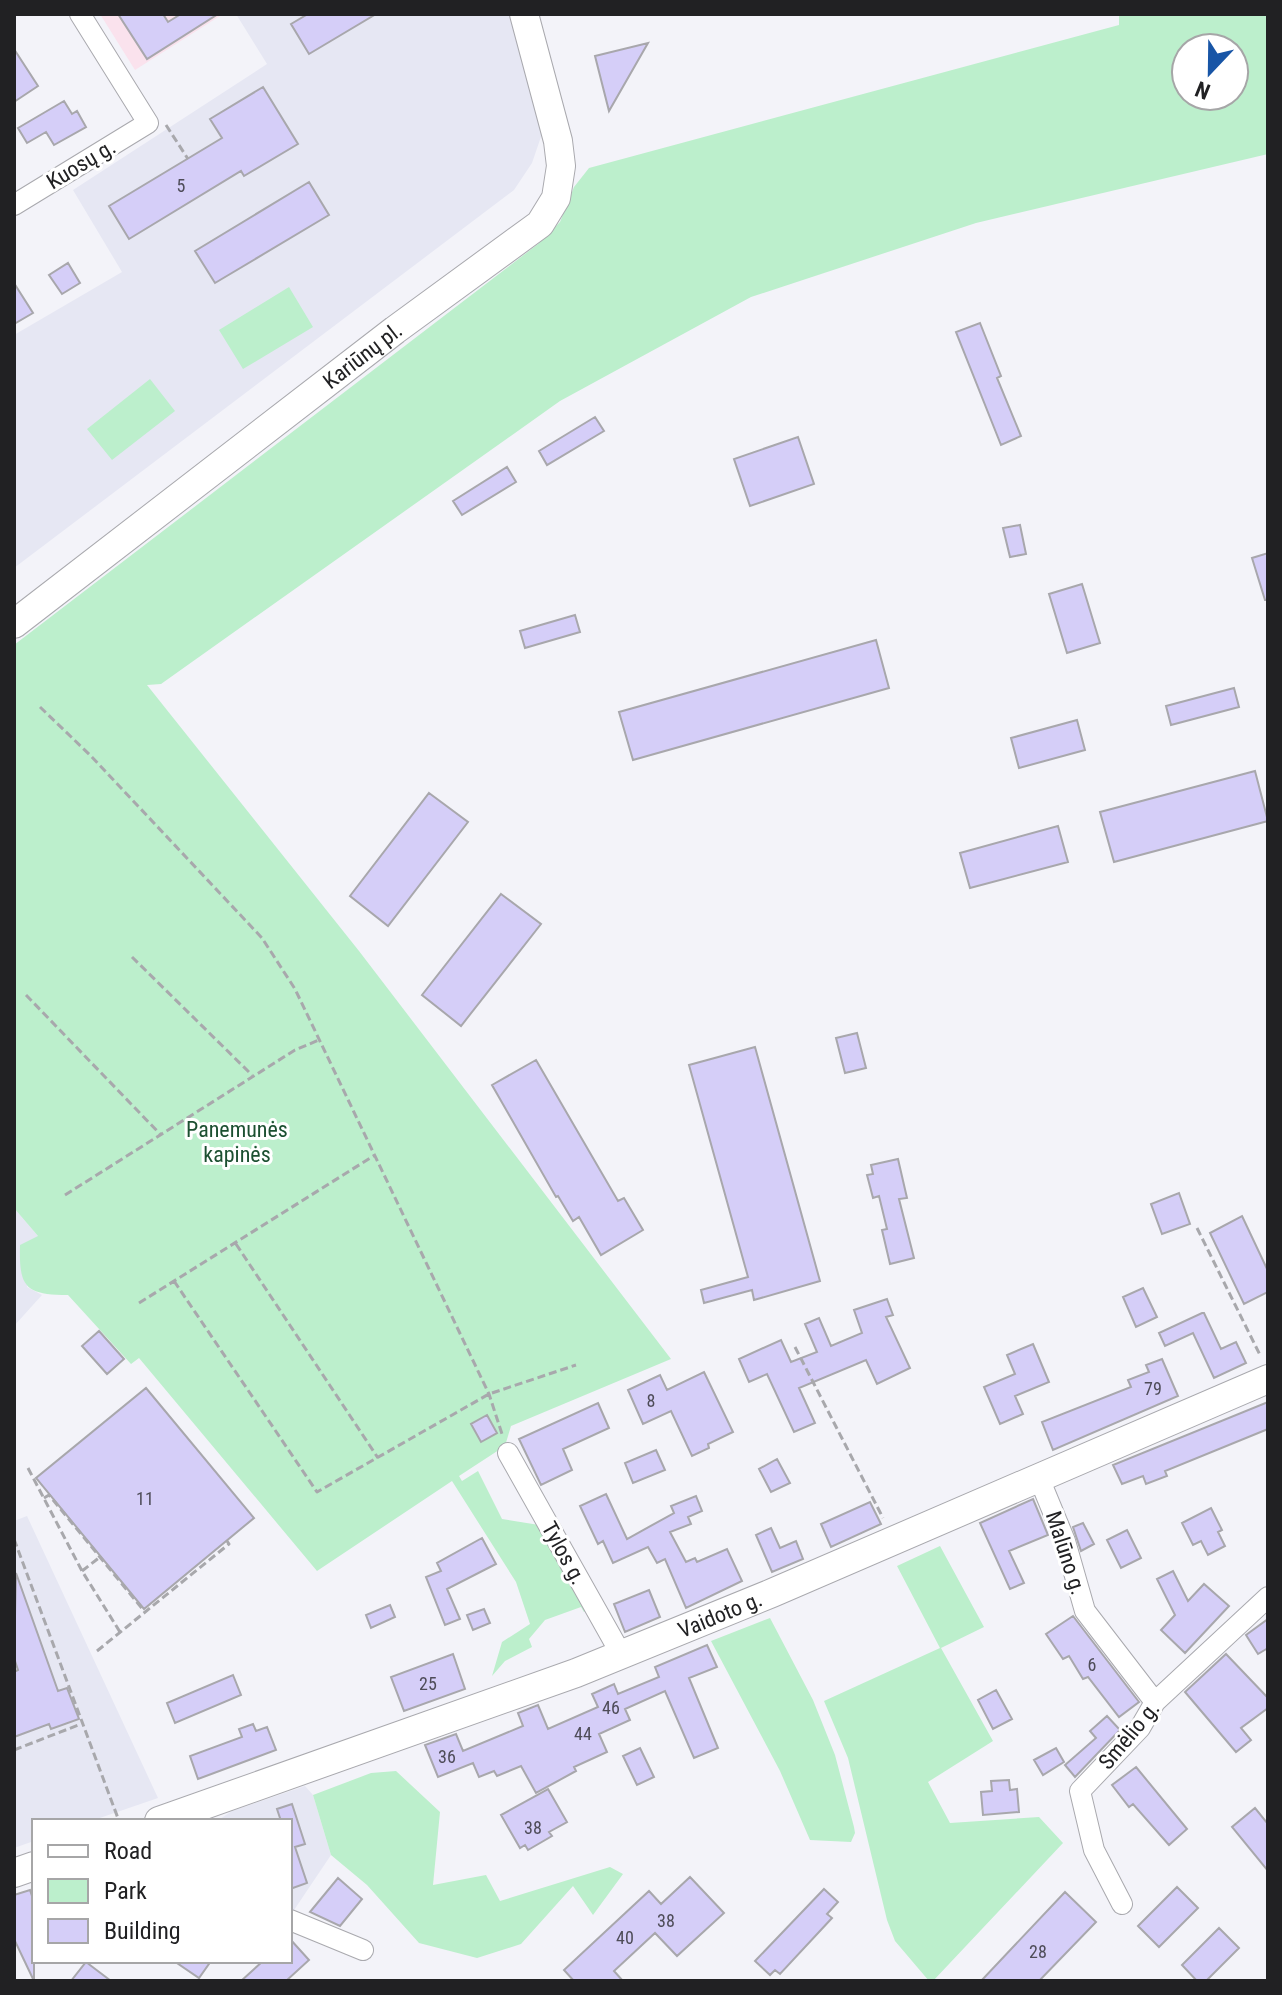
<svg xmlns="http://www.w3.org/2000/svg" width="1282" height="1995" font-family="'Roboto Condensed',sans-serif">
  <rect width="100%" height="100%" fill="#f3f3f9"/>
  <path fill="#e6e7f3" d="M236,14H509L545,125L532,163L514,190L14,568V335L122,272L73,190L267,64Z
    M14,1208L38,1236L27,1287L42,1295L14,1326Z
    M27,1516L158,1798L91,1821H34V1841L14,1848V1521Z
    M305,1786L313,1795L331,1855L290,1916V1821H217L232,1811Z"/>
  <path fill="#fae2ed" d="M100,14H223L135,70Z"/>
  <path fill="#bcefcc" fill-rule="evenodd" d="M1119,14H1268V154L976,223L751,297L560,401L161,684L147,685L359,951L671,1359L511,1426L505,1446L459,1476L462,1481L478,1471L502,1519L539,1525L590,1609L584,1612L581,1607L545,1620L529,1639L532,1647L505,1661L492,1676L502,1642L530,1624L516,1582L452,1481L317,1571L139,1358L131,1364L68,1295C24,1295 19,1286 20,1245L38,1236L14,1208V645L538,244L560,222L574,187L589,168L1119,25ZM1186,48H1234V96H1186Z
    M289,287L313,327L243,369L219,330Z
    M150,379L175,411L112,460L87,429Z
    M940,1546L984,1627L941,1648L993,1741L928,1782L950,1823L1039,1817L1063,1843L933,1981H929L895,1941L887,1920L848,1758L824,1701L940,1648L897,1566Z
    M770,1618L813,1700L835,1755L854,1827L855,1833L851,1842L810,1840L780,1771L711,1641Z
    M396,1771L440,1812L433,1885L486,1875L500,1901L610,1867L623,1874L593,1915L573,1886L521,1944L477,1958L419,1943L367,1885L331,1855L313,1795L371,1773Z"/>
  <path fill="#d5cef8" stroke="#a8a7ac" stroke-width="2" d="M118,14H163L168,22L181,14H218L147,59Z
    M308,14H376L309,54L291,24Z
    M648,43L609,111L595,56Z
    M14,49L38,86L14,102Z
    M263,87L298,144L244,176L241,171L129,239L109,206L222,138L210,119Z
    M64,101L72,114L77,111L86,127L54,145L46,132L27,143L18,128Z
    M309,182L329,215L215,283L195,251Z
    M68,263L80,283L62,294L49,275Z
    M14,283L33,313L14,324Z
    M980,323L1001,376L997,378L1021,436L1001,445L956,332Z
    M595,417L604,431L547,465L539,451Z
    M798,437L814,484L750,506L734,459Z
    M507,467L516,482L462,515L453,501Z
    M1020,525L1026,554L1010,557L1003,528Z
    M1268,553V600H1265L1252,558Z
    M1082,584L1100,643L1067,653L1049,594Z
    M575,615L580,632L525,648L520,631Z
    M876,640L889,688L633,760L619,712Z
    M1234,688L1239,707L1171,725L1166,706Z
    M1077,720L1085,750L1019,768L1011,738Z
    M1255,771L1268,821L1114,862L1100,812Z
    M429,793L468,822L388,926L350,896Z
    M1058,826L1068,862L970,888L960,853Z
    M501,894L541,924L461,1026L422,995Z
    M857,1033L866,1068L845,1073L836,1038Z
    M755,1047L820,1281L754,1300L752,1290L704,1303L701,1290L748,1277L689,1065Z
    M536,1060L618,1201L624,1198L643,1230L601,1255L579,1217L573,1221L558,1196L556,1197L492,1085Z
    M898,1159L907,1198L899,1199L914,1258L890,1264L882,1230L887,1229L879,1196L873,1198L867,1175L873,1174L871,1165Z
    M1179,1193L1190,1224L1162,1234L1151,1204Z
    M1242,1216L1268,1271V1292L1244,1304L1210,1233Z
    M1143,1288L1157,1317L1136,1327L1123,1297Z
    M887,1299L893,1315L886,1317L910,1368L877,1384L866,1360L799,1388L815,1423L794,1432L767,1374L749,1382L739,1359L781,1340L791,1362L817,1352L805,1324L819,1318L831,1346L862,1333L854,1310Z
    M1202,1313H1204L1221,1349L1236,1342L1246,1363L1214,1378L1193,1333L1165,1346L1159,1333Z
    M99,1331L124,1359L107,1374L82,1346Z
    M1033,1344L1049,1382L1015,1396L1023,1414L1000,1424L984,1387L1015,1374L1007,1355Z
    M1162,1359L1178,1396L1053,1450L1042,1422L1131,1387L1128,1380L1149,1372L1146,1365Z
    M704,1372L733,1432L708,1444L709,1448L692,1456L671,1411L643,1424L628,1390L660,1375L667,1390Z
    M146,1388L254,1518L144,1609L36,1478Z
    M1268,1402V1429L1165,1471L1167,1476L1146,1484L1143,1476L1122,1484L1113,1465Z
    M598,1403L609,1428L563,1449L572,1470L541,1485L519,1439Z
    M487,1415L497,1433L481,1442L471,1424Z
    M656,1450L665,1470L633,1483L625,1463Z
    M777,1459L790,1483L771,1492L759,1469Z
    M606,1494L627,1539L674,1513L671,1506L696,1496L702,1511L688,1517L691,1524L670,1532L686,1562L695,1558L697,1562L727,1549L742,1581L686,1608L665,1559L657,1563L648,1547L613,1563L603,1541L598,1544L580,1506Z
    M1033,1499L1048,1535L1009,1551L1024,1583L1010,1589L980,1523Z
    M870,1502L881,1524L831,1547L821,1524Z
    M1211,1508L1222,1530L1218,1532L1225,1546L1208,1555L1201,1541L1193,1545L1182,1523Z
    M1083,1523L1094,1544L1081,1551L1073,1527Z
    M771,1528L780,1548L796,1541L803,1559L772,1572L756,1535Z
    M1127,1530L1141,1558L1121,1568L1107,1540Z
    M482,1538L496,1564L447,1589L460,1619L445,1625L426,1577L441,1571L437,1563Z
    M1173,1571L1188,1601L1204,1584L1229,1606L1185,1653L1161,1630L1175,1615L1157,1579Z
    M16,1573L58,1691L67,1688L79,1719L51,1729L49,1724L14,1737V1672L18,1670L14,1658Z
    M649,1590L660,1617L625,1632L614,1604Z
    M390,1605L395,1617L371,1628L366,1615Z
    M484,1609L490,1623L473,1630L467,1615Z
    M1073,1616L1139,1702L1119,1717L1088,1677L1083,1679L1069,1656L1063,1659L1046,1634Z
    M1268,1619V1648L1258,1654L1246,1635Z
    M707,1645L717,1667L689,1678L718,1748L694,1758L665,1691L625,1709L630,1720L599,1734L607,1752L574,1767L576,1771L536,1793L521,1766L497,1776L494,1771L479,1777L473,1763L438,1777L425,1745L456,1734L463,1751L523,1726L518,1713L538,1705L548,1729L598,1707L592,1694L614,1684L618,1694L659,1677L655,1667Z
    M453,1654L465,1689L404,1711L391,1677Z
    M1226,1654L1268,1698V1708L1241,1728L1251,1740L1236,1752L1185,1692Z
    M233,1675L241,1695L175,1723L167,1703Z
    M996,1690L1012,1719L993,1729L978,1700Z
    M1107,1716L1120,1730L1075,1777L1065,1765L1096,1738L1090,1731Z
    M253,1724L256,1731L267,1727L276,1750L198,1779L190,1756L242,1737L239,1729Z
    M640,1748L654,1777L637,1785L623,1756Z
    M1056,1748L1064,1762L1043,1775L1034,1760Z
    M1136,1767L1187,1829L1169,1845L1133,1804L1129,1807L1112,1785Z
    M1009,1780L1010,1790L1017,1789L1019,1812L983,1815L981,1792L992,1791L991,1781Z
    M548,1789L567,1822L549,1832L552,1836L528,1850L525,1845L520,1848L501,1815Z
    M292,1804L305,1844L295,1847L307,1883L290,1889V1821H281L277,1809Z
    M1255,1808L1268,1824V1871L1232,1827Z
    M690,1877L724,1913L677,1956L655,1933L614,1971L623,1981H574L564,1970L649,1891L661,1904Z
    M338,1878L362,1899L340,1926L310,1912Z
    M1177,1887L1198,1908L1159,1947L1138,1926Z
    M824,1889L838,1902L827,1914L832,1918L780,1974L775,1970L770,1975L755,1961Z
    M30,1890L34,1902V1981L14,1939V1895Z
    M1065,1892L1096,1922L1039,1981H981Z
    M1219,1928L1239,1948L1206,1981H1197L1182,1965Z
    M290,1939L309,1960L286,1981H241L263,1961H290Z
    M174,1961H211L199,1978Z
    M86,1962L111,1981H71Z"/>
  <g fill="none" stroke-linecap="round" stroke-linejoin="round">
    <g stroke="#a9a9ae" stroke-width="22">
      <path id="street" d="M14,205L148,123L80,14
        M508,1453L621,1654
        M1039,1478L1065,1541L1085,1611L1155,1702
        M1122,1904L1094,1850L1080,1791L1140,1728L1155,1702L1268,1597
        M290,1920L363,1950"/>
    </g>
    <g stroke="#a9a9ae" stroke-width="30">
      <g id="secondary">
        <path id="s1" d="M14,624L395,330L540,224L556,198L561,166L558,141L524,14"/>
        <path id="s2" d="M159,1821L576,1673L772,1593L1268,1379"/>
        <path d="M14,1873L34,1866"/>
      </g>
    </g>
    <path stroke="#a8a8ac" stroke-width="3" stroke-dasharray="8 4" stroke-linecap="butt" d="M166,125L188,159
      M40,707L91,756L262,938L295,989L489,1394L502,1434
      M132,957L252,1075
      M26,995L161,1135
      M65,1195L295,1050L319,1040
      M1197,1228L1261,1357
      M236,1244L378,1458
      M174,1281L317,1492L489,1394L576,1365
      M139,1303L375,1155
      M795,1347L883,1518
      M28,1468L82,1571L120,1632
      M44,1498L49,1495L145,1612
      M14,1539L119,1821
      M82,1571L100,1557
      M97,1651L229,1544L227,1541
      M14,1750L81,1724"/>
    <use href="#street" stroke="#fff" stroke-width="20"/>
    <use href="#secondary" stroke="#fff" stroke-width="28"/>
  </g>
  <g text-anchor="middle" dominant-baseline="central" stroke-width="6" stroke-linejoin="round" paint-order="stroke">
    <g font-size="18" fill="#4e4c58">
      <text x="181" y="185">5</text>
      <text x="1153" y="1388">79</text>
      <text x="651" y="1400">8</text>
      <text x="145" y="1498">11</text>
      <text x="1092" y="1664">6</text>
      <text x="428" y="1683">25</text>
      <text x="611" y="1707">46</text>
      <text x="583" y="1733">44</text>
      <text x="447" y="1756">36</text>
      <text x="533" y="1827">38</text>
      <text x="666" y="1920">38</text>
      <text x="625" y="1937">40</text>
      <text x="1038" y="1951">28</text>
    </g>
    <g font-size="22" fill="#212123" stroke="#fff">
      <text transform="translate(81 164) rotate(-31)">Kuosų g.</text>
      <text stroke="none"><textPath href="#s1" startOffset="440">Kariūnų pl.</textPath></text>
      <text transform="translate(564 1553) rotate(61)">Tylos g.</text>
      <text transform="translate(1066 1553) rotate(72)">Malūno g.</text>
      <text stroke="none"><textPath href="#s2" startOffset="598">Vaidoto g.</textPath></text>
      <text transform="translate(1129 1735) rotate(-50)">Smėlio g.</text>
    </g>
    <g font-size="22" fill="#1c5031" stroke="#fff">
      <text x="237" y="1129">Panemunės<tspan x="237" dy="25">kapinės</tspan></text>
    </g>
  </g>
  <rect width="1282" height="1995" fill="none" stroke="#212123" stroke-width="32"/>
  <rect x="32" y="1819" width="260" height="144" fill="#ffffff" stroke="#a6a6a7" stroke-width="2"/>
  <rect x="48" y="1845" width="40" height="12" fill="#ffffff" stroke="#a6a6a7" stroke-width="2"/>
  <text x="104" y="1859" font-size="24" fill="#212123">Road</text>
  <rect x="48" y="1879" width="40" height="24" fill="#bcefcc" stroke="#a6a6a7" stroke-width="2"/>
  <text x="104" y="1899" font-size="24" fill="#212123">Park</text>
  <rect x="48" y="1919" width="40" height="24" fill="#d5cef8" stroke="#a6a6a7" stroke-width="2"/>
  <text x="104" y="1939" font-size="24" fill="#212123">Building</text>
  <g transform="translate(1210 72) rotate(202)"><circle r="38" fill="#ffffff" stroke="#a6a6a7" stroke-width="2"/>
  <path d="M0-6L14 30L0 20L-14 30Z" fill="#1855a6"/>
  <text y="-12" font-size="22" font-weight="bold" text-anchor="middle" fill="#212123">N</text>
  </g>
</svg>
